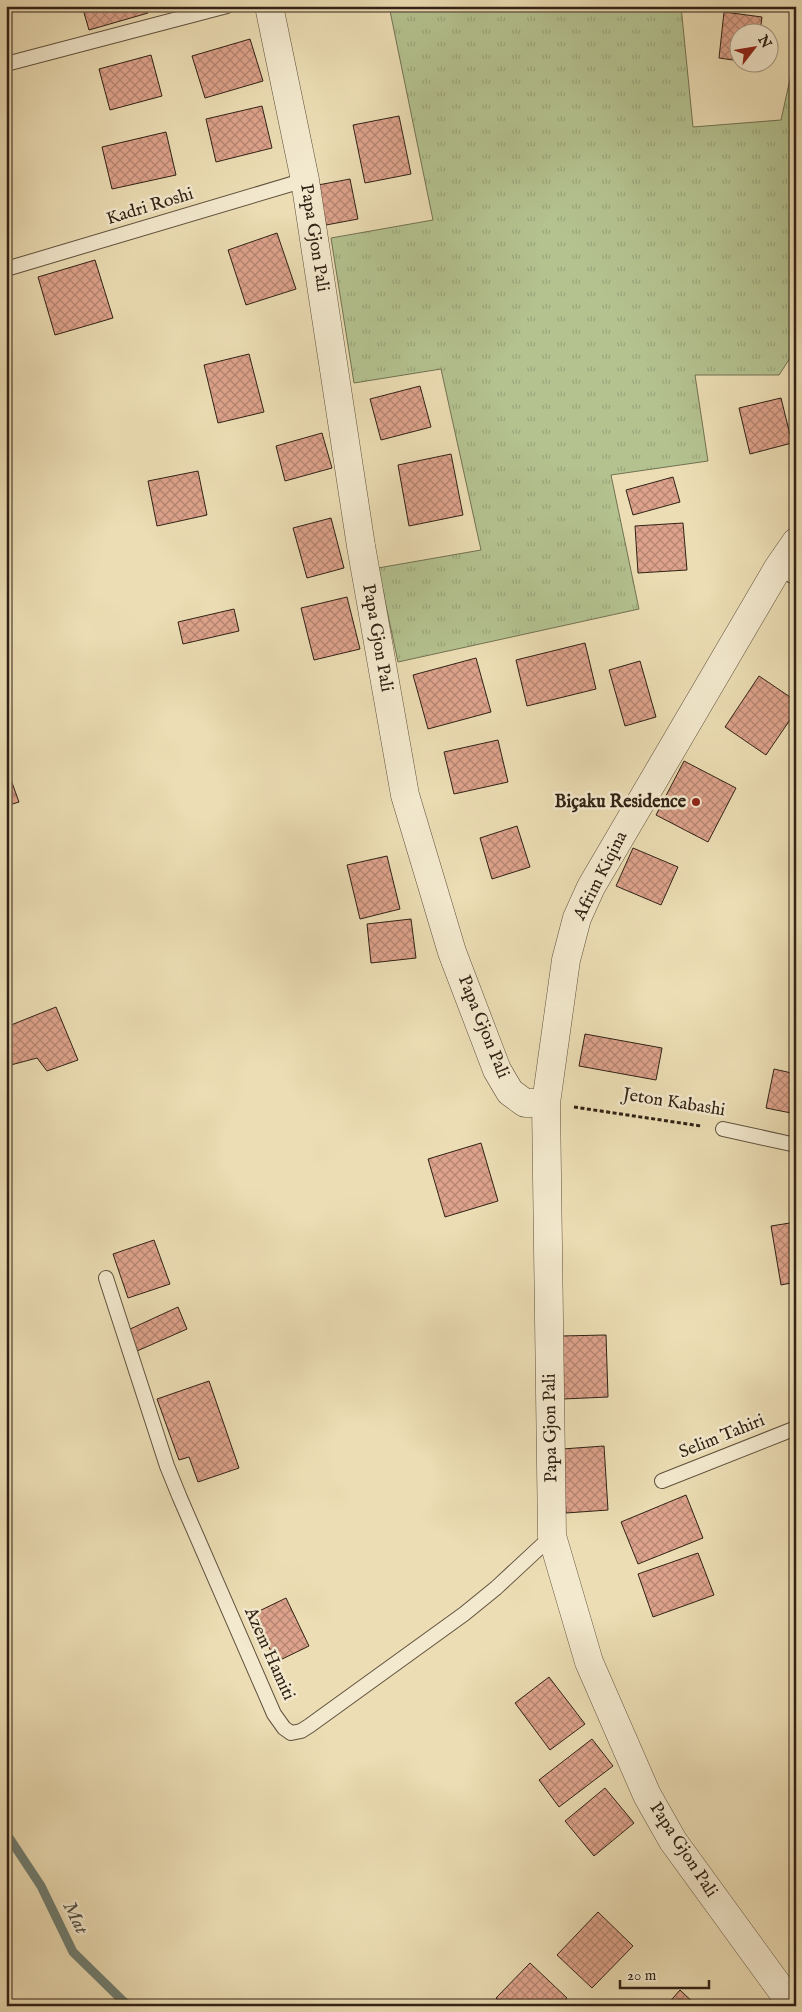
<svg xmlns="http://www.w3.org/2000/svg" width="802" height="2012" font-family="'IM FELL English',serif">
  <defs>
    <pattern id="grass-tufts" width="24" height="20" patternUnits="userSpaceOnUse" patternTransform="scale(1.25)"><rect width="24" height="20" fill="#b4c290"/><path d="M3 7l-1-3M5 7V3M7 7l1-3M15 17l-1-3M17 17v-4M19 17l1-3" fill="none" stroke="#9ba67b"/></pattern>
    <pattern id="building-cross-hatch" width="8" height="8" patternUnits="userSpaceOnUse" patternTransform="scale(1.25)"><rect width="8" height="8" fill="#dea38c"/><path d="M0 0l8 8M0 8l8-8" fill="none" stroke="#b48471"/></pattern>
  </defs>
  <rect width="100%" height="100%" fill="#ecddb4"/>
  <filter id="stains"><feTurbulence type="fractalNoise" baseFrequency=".004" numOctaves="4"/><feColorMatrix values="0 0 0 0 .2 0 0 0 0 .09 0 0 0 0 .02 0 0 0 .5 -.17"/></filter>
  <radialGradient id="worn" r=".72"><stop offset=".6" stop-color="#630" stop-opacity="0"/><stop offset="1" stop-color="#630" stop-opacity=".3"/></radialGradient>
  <path fill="url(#grass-tufts)" stroke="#727252" d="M389,6H681L693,127L781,120L796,52V349L779,375H695L708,461L611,475L639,609L398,662L378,568L481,550L441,369L354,383L331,238L433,220Z"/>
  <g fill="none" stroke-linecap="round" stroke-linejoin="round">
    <path stroke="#6f7e73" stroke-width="9" d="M6,1833L41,1886L73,1952L123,2001L130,2006"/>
  </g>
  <path fill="url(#building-cross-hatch)" stroke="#302215" d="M6,6H25L6,12Z
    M82,6H146L148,13L89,30Z
    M724,12L762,17L760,32H740V61L719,58Z
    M250,39L263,81L205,98L192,56Z
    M151,55L162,96L110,110L99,69Z
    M262,106L272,148L216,162L206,119Z
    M399,116L411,174L365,183L353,125Z
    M166,132L176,175L112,189L102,147Z
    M350,179L358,219L326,225L318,185Z
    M277,233L296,289L246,305L228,250Z
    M95,260L113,318L55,335L38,277Z
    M249,354L264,412L218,423L204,365Z
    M420,386L431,427L381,440L370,399Z
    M781,398L792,443L750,454L739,408Z
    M322,433L332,468L285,481L276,446Z
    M451,454L463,515L409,526L398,465Z
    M198,471L207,515L157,526L148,481Z
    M673,477L680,502L633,515L626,490Z
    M331,518L344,568L307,578L293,528Z
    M683,523L687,570L638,573L635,526Z
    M347,597L360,649L314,660L301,608Z
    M234,609L239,631L183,644L178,622Z
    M585,643L596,689L527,706L516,660Z
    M476,658L491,712L428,729L413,675Z
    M640,661L656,717L625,726L609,670Z
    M759,676L796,701V711L766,755L725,727Z
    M498,740L508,782L454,794L444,752Z
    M684,761L736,788L708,842L656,815Z
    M6,766L19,802L6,806Z
    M517,826L530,867L492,879L480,838Z
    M633,848L678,867L661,905L616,886Z
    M387,856L400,909L360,919L347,865Z
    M411,919L416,958L371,963L367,924Z
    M56,1007L78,1060L47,1071L37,1058L7,1066L6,1027Z
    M585,1034L662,1048L656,1080L579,1066Z
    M774,1069L796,1074V1114L766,1108Z
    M481,1143L498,1201L445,1217L428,1159Z
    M796,1222V1282L781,1285L771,1226Z
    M154,1240L170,1284L128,1298L113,1254Z
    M178,1307L187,1329L137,1351L128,1330Z
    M606,1335L608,1397L563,1399L561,1336Z
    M209,1381L239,1468L198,1482L189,1457L179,1460L157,1399Z
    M604,1446L608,1510L566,1513L562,1449Z
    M686,1495L703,1538L638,1564L621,1522Z
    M698,1553L714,1595L653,1617L638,1574Z
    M286,1598L309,1646L276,1662L253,1614Z
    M549,1677L585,1724L550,1750L515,1703Z
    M592,1739L613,1766L559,1807L539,1780Z
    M605,1788L634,1823L594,1856L565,1821Z
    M598,1912L633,1946L592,1988L557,1955Z
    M530,1963L567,1998L560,2006H503L496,1998Z
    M680,1990L697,2006H666Z"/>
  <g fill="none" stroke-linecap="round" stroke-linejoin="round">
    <g stroke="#5f513d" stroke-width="16">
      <path id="service" d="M6,64L227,6
        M6,269L305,180
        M778,568L796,578
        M723,1129L796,1145
        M106,1278L167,1466L180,1498L274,1714L284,1728L291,1733L301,1731L309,1726L464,1614L496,1588L552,1536
        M662,1481L796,1428"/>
    </g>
    <g stroke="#5f513d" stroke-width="29">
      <path id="minor" d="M269,6L305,180L361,546L405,795L452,952L497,1070L510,1092L525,1103H546
        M793,2006L673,1841L647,1795L589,1662L552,1536L546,1103L566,960L577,918L591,887L778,568L796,542"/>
    </g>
    <path stroke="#302215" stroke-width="3" stroke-dasharray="4 2.5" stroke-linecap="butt" d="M574,1107L701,1126"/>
    <use href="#service" stroke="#f3e9ce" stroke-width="14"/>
    <use href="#minor" stroke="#f3e9ce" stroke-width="28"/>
  </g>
  <circle fill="#8f2418" stroke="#f3e9ce" stroke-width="2" cx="696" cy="802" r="5"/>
  <g text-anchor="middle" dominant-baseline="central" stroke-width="5" stroke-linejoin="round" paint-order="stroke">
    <g font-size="18" fill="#302215" stroke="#f3e9ce">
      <text transform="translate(150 207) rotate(-17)">Kadri Roshi</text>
      <text transform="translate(314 238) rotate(81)">Papa Gjon Pali</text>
      <text transform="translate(377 638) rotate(80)">Papa Gjon Pali</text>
      <text transform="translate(601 876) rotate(-63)">Afrim Kiqina</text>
      <text transform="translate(483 1027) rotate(68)">Papa Gjon Pali</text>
      <text transform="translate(674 1103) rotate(9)">Jeton Kabashi</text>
      <text transform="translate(551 1428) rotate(-91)">Papa Gjon Pali</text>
      <text transform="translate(722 1437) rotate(-22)">Selim Tahiri</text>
      <text transform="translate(269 1654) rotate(66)">Azem Hamiti</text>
      <text transform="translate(683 1850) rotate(57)">Papa Gjon Pali</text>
    </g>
    <g font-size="18" font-weight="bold" fill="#302215" stroke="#f3e9ce" text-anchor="end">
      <text x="686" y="802">Biçaku Residence</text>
    </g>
    <g font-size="19" font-style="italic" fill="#505044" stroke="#f3e9ce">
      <text transform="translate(75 1918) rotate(64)">Mat</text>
    </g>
  </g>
  <rect width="802" height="2012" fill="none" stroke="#ecddb4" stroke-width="25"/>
  <rect x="8" y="8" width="787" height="1997" fill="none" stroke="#302215" stroke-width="2.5"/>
  <rect x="12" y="12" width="777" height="1987" fill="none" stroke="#302215"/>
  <g transform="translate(754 48) rotate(59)"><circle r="24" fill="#f3e9ce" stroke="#a59984"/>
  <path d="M0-4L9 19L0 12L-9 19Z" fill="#8f2418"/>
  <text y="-8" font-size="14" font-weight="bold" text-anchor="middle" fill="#302215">N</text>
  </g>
  <path d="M620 1980v8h89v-8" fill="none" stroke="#302215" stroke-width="2.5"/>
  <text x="627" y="1980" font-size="15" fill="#302215" stroke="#f3e9ce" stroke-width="4" paint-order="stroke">20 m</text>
  <rect width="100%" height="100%" filter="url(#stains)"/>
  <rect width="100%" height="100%" fill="url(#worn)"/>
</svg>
